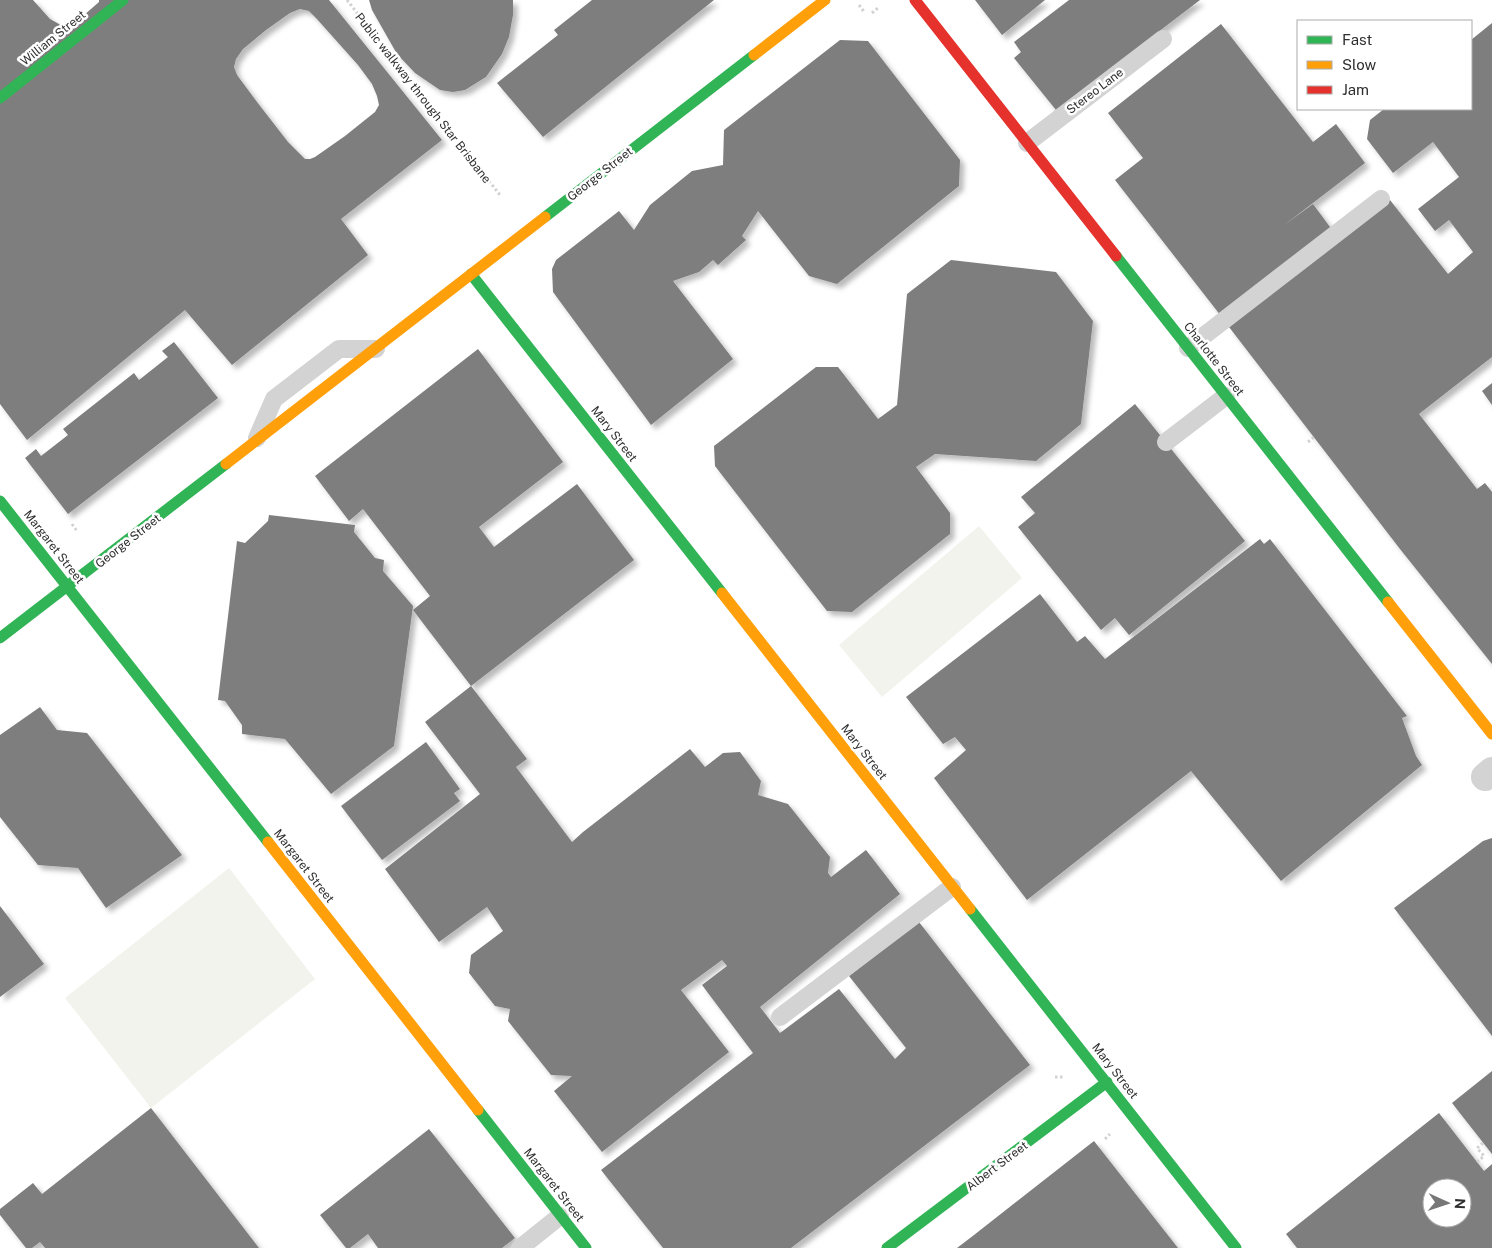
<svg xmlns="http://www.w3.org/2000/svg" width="1492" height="1248" font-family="'Public Sans',sans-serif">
  <defs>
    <filter id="shadow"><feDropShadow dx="4.5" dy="4.5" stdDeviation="2.5" flood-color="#0004"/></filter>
  </defs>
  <rect width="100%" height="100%" fill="#fff"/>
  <path fill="#f1f3ec" d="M979,526L1022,578L882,697L839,645Z
    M229,868L315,979L151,1108L65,998Z"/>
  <path fill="#7e7e7e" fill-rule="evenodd" filter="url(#shadow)" d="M0,0H33L50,19L68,29L99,2V0H329L442,140L341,219L368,255L232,365L185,310L27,440L0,404ZM300,9L309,11L316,18L358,65L372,84L377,96L379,105L375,112L345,136L315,157L310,159H305L288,142L257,102L237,75L234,67L236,59L243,49L266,30L290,13Z
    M369,0H513V15L509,37L502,54L486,77L465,90L453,92L440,90L415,73L397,54L372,10Z
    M592,0H714L543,137L497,83L558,35L554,30Z
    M975,0H1045L1002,35Z
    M1069,0H1200L1056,110L1014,58L1021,52L1014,42Z
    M1492,23V357L1419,414L1477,489L1485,483L1492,492V664L1400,549L1229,327L1390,200L1448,274L1473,252L1449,220L1435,231L1418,209L1459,177L1433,142L1393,173L1367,139L1370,120L1384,109H1471V40Z
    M1221,24L1313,142L1336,124L1365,163L1283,226L1313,204L1333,231L1221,316L1115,180L1143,158L1108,113Z
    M840,40L868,41L960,160L959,186L837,284L809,276L758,211L742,236L746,240L718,265L713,260L699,272L673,281L733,359L651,425L553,292L552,269L556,260L619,211L634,230L650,205L692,171L723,165L724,130Z
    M951,260L1056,272L1093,321L1081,424L1036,461L935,454L916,467L950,513V534L852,612L827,611L715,466L714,446L816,367H838L878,419L897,405L907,294Z
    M174,342L218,398L68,514L25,458L36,449L41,456L68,435L63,429L134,373L139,380L168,357L162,351Z
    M478,349L563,462L479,527L494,547L577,484L634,560L471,686L413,610L430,596L363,509L349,521L315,476Z
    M1492,383V405L1482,391Z
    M1135,404L1245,541L1129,635L1115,618L1101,630L1018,527L1035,513L1021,497Z
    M269,515L355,525L354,532L375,558L384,560L383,571L413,606L394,746L331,794L285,739L242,734V725L225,701L218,700L237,541L245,543L268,521Z
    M1260,539L1264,544L1270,539L1407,716L1402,718L1416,756L1422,765L1281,881L1191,771L1027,900L934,778L966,750L955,737L943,744L906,697L1040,594L1077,642L1085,636L1105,659Z
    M471,686L527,759L516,767L572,842L583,832L690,749L705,767L723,753L740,752L761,781L758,795L788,804L830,857L828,873L831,877L866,850L900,894L760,1007L780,1033L839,989L895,1059L906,1048L849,976L919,922L1030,1065L791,1248H663L601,1170L753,1053L702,985L727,966L722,960L681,990L729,1052L602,1152L554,1091L572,1076L551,1075L508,1021L510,1009L495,1006L469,973L471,955L503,931L487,907L439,942L385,869L480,794L425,722Z
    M40,707L57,730L87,733L182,855L106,908L78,868L38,865L0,817V735Z
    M426,742L460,789L454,793L460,801L382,860L341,806Z
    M1492,838V1036L1394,908L1483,841Z
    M0,906L44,964L0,997Z
    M1492,1071V1154L1452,1103Z
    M151,1108L259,1248H45L40,1242L32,1248H26L0,1215V1209L33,1183L42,1194Z
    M1439,1113L1484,1171L1492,1164V1248H1297L1286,1234ZM1432,1188H1462V1218H1432Z
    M429,1129L515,1238L502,1248H378L368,1234L350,1248H346L320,1215Z
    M1094,1141L1178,1248H957L974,1235Z"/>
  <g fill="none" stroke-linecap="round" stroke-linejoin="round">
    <path stroke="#d2d2d2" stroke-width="3" stroke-dasharray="2.5 2.5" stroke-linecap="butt" d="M347,0L500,195
      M859,5L865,13
      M872,13L879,7
      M1308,442L1314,437
      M72,524L77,531
      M1055,1077H1063
      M1105,1139L1110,1134
      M1477,1162L1484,1156L1477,1148L1483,1143"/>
    <path stroke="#d3d3d3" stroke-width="18" d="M1027,143L1163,39
      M1188,348L1381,199
      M257,438L274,399L339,349H376
      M1166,442L1226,396
      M780,1017L952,887
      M520,1248L560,1216"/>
    <path stroke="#d3d3d3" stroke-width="28" d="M1485,777L1492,771"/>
    <path stroke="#30b455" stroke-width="11" d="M0,98L123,0
      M545,217L754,55
      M1116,256L1388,602
      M471,274L722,593
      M0,501L268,842
      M0,638L226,464
      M970,909L1236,1248
      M478,1110L586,1248
      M887,1248L1107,1082"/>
    <path stroke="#ff9f0a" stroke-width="11" d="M754,55L825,0
      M226,464L545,217
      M722,593L970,909
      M1388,602L1492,734
      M268,842L478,1110"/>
    <path stroke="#e5322d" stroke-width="11" d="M915,0L1116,256"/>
  </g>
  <g text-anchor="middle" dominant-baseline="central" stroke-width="5" stroke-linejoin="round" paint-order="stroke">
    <g font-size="12" fill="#2e2e2e" stroke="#fff">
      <text transform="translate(53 38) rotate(-39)">William Street</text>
      <text transform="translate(1095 91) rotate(-37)">Stereo Lane</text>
      <text transform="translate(423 98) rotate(52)">Public walkway through Star Brisbane</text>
      <text transform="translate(600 174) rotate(-38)">George Street</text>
      <text transform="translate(1214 359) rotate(52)">Charlotte Street</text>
      <text transform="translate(614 434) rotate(52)">Mary Street</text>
      <text transform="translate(128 541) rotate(-38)">George Street</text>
      <text transform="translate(54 547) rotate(52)">Margaret Street</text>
      <text transform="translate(864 752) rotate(52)">Mary Street</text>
      <text transform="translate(304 866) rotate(52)">Margaret Street</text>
      <text transform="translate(1115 1071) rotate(52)">Mary Street</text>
      <text transform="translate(997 1166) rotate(-37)">Albert Street</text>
      <text transform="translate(554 1185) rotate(52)">Margaret Street</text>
    </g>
  </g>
  <rect x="1297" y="20" width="175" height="90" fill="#ffffff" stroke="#ababab"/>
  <rect x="1307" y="36" width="25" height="8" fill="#30b455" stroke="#ababab"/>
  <text x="1342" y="45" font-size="15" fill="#2e2e2e">Fast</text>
  <rect x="1307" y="61" width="25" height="8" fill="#ff9f0a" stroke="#ababab"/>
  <text x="1342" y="70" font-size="15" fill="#2e2e2e">Slow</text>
  <rect x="1307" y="86" width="25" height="8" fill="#e5322d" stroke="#ababab"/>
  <text x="1342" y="95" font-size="15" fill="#2e2e2e">Jam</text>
  <g transform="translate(1447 1203) rotate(93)"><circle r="24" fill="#ffffff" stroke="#ababab"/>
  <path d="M0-4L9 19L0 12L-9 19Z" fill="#777777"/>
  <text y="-8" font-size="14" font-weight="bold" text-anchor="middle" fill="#2e2e2e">N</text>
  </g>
</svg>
